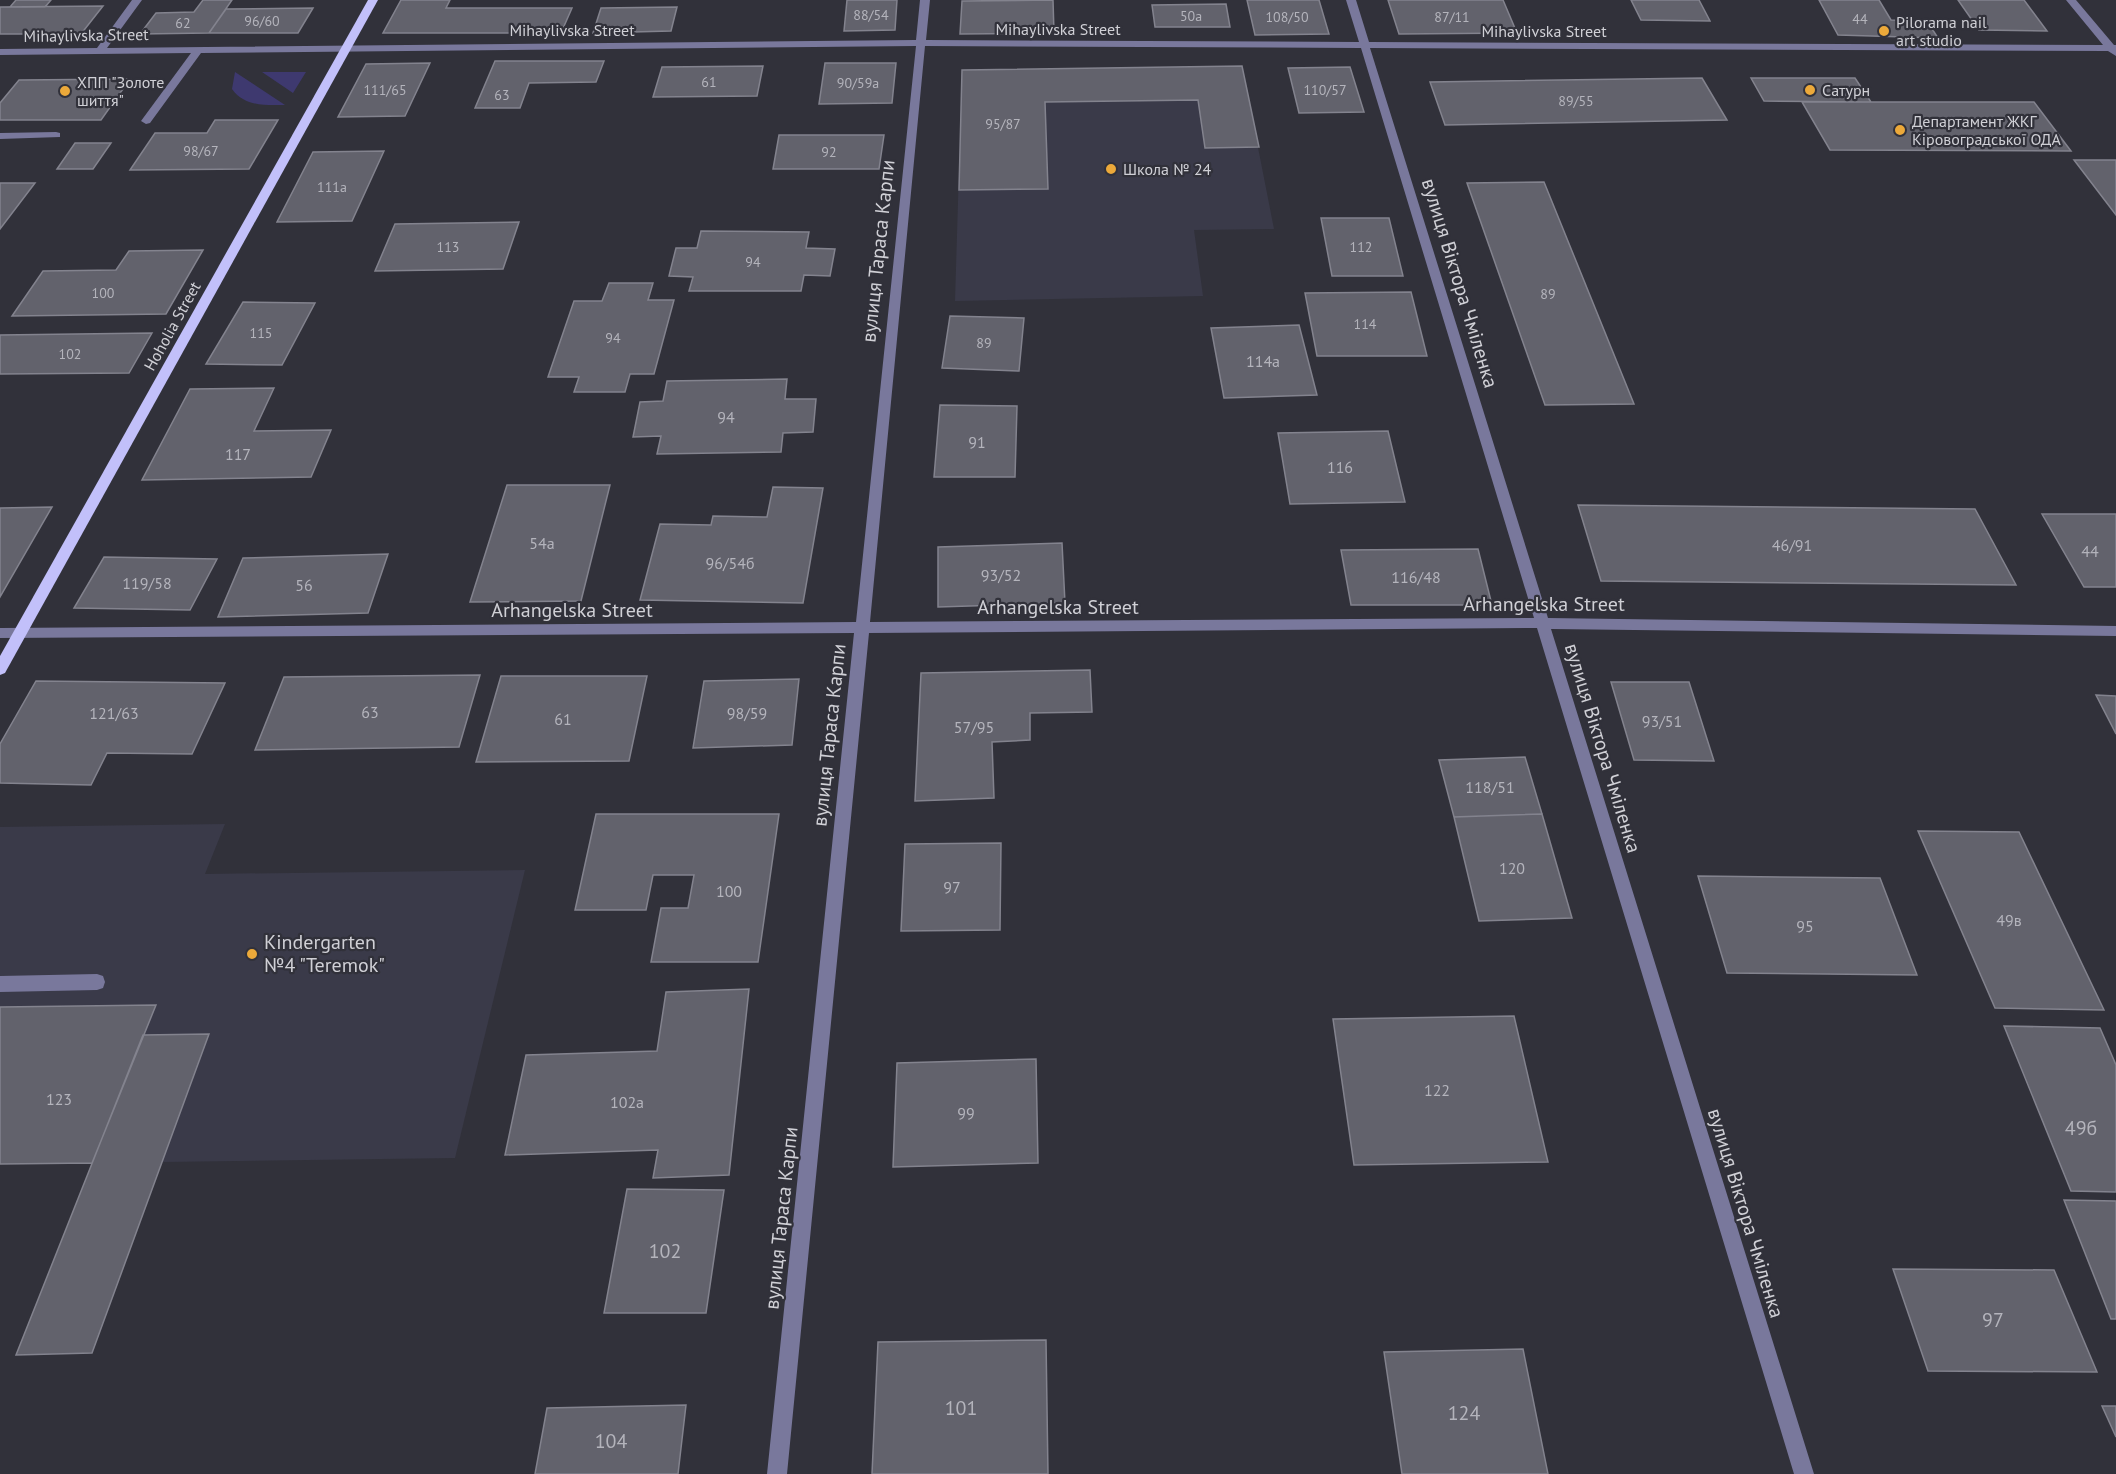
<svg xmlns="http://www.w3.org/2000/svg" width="2116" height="1474" font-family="'PT Sans',sans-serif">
  <rect width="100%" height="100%" fill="#31313a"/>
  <path fill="#3a3a49" d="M1242,66L1274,229L1194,230L1203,296L955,301L962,70Z
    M225,824L205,874L525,870L455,1158L162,1162L208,1034L92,1163L0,1164V827Z"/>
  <path fill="#3e396f" d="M235,72L285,105C265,105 245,107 232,89Z
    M262,72H306L293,93Z"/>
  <path fill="#62626c" stroke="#83838e" stroke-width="1.5" d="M16,0H51L45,7H10Z
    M203,0H232L209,33L140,34L156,13L194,12Z
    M401,0H450L446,8H572L561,33H383Z
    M847,0H897L895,30L844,31Z
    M1053,0L1054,33L960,34L962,1Z
    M1247,0H1319L1329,34L1255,35Z
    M1388,0H1503L1517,33L1399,34Z
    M1631,0H1699L1710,21L1641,20Z
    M1819,0H1879L1891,20L1927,21L1938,38L1838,35Z
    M1958,0H2024L2047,31L1979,30Z
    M1226,4L1230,27H1155L1152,5Z
    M103,6L81,34H0V7Z
    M677,7L671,31L593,33L601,8Z
    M313,8L298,33H209L226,9Z
    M495,61H604L596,82L529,83L520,108H475Z
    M430,63L405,116L338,117L366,64Z
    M825,63H896L892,103L819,104Z
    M763,66L757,96L653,97L662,67Z
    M1242,66L1259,147L1205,148L1198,100L1045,102L1048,189L959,190L962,70Z
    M1350,67L1364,112L1299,113L1288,68Z
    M1702,78L1727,120L1445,125L1430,82Z
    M1751,78H1855L1871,102L1764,101Z
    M130,79L101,120H0V103L19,80Z
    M1802,102H2034L2071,151L1830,150Z
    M215,120H278L249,169L130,170L155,133H207Z
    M779,135H884L879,169H773Z
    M75,143H111L93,169H57Z
    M384,151L352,221L277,222L313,152Z
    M2074,160H2116V215Z
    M1544,182L1634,404L1545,405L1467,183Z
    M0,183H35L0,229Z
    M1321,218H1389L1403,276H1332Z
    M519,222L503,269L375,271L395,224Z
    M701,231L809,232L806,248L835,249L830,276L804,275L801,291H689L693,277L669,276L676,248H697Z
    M203,250L166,314L12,316L43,271L116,270L129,251Z
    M609,283H653L648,300H674L654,374H630L625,392H574L579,377H548L574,301H602Z
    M1411,292L1427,356H1317L1305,293Z
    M243,302L315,303L282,365L206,364Z
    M950,316L1024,318L1019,371L942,368Z
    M1299,325L1317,395L1224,398L1211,328Z
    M152,333L129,373L0,374V335Z
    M787,379L785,399H816L813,432L783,433L781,452L657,454L661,436L633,437L640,402L663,401L667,381Z
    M274,388L254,431L331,430L311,477L142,480L190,389Z
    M940,405L1017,406L1015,477H934Z
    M1388,431L1405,502L1290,504L1278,433Z
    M507,485H610L581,601L470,602Z
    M773,487L823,488L803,603L640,600L660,524L711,525L713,516L767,517Z
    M1578,505L1975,509L2016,585L1601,581Z
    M52,507L0,597V508Z
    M2042,514H2116V587H2084Z
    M1062,543L1065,603L938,607V547Z
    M1478,549L1492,605H1351L1341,550Z
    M388,554L368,613L218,617L243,558Z
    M104,557L217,559L190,610L74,608Z
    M1090,670L1092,712L1030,713V740L992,742L994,798L915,801L921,673Z
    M480,675L459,747L255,750L284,677Z
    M501,676H647L629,761L476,762Z
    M799,679L792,745L693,748L704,681Z
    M36,681L225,683L192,754L107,753L91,785L0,783V744Z
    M1611,682H1689L1714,761L1634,760Z
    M2096,695L2116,696V734Z
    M1525,757L1542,814L1454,817L1439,760Z
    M596,814H779L758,962H651L661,908H688L694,875H653L646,910H575Z
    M1542,814L1572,918L1479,921L1454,817Z
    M1918,831L2019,832L2104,1010L1995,1008Z
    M1001,843L1000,930L901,931L905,844Z
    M1698,876L1880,878L1917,975L1727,973Z
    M749,989L729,1175L653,1178L658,1150L505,1155L526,1055L657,1051L666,992Z
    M156,1005L92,1163L0,1164V1007Z
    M1514,1016L1548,1162L1354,1165L1333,1019Z
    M2004,1026L2100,1028L2116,1065V1192L2071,1191Z
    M209,1034L92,1353L16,1355L143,1035Z
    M1036,1059L1038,1163L893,1167L897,1063Z
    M627,1189L724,1190L706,1313H604Z
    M2064,1200L2116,1201V1319H2111Z
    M1893,1269L2054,1270L2097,1372L1928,1371Z
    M1046,1340L1048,1474H872L878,1342Z
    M1523,1349L1548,1474H1402L1384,1352Z
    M686,1405L678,1474H535L547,1408Z
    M2102,1406H2116V1437Z"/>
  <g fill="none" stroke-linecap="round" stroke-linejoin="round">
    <path fill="#79789c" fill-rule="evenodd" d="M132,0H142L107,48L916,40L920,0H930L926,40L1359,42L1346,0H1356L1369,42L2103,45L2066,0H2076L2114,45H2116V56L2108,51L1370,48L1548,618L2116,626V636L1551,629L1814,1474H1794L1537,628L869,633L787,1474H767L854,633L0,638V628L856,622L916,46L201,53L150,123L146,124L141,121L191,53L0,55V49L97,48ZM925,46L1361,48L1534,618L870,622Z
      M56,132L60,133V137L0,139V133Z
      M97,974L103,976L105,982L103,988L97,990L0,992V976Z"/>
    <path fill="#c2c0fa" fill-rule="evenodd" d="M368,0H378L5,673L0,675V656Z"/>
  </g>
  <g fill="#eca93a" stroke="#31313a" stroke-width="2">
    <circle cx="1884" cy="31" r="6"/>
    <circle cx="1810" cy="90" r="6"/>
    <circle cx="65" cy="91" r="6"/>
    <circle cx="1900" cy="130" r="6"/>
    <circle cx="1111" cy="169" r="6"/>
    <circle cx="252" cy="954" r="6"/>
  </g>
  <g text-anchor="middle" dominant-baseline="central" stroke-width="4.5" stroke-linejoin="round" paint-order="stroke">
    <g font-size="14" fill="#b4b4bc">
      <text x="871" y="15">88/54</text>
      <text x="1191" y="16">50а</text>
      <text x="1287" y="17">108/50</text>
      <text x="1452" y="17">87/11</text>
      <text x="1860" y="19">44</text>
      <text x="262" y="21">96/60</text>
      <text x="183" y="23">62</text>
      <text x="709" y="82">61</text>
      <text x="858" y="83">90/59а</text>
      <text x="385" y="90">111/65</text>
      <text x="1325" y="90">110/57</text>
      <text x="502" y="95">63</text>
      <text x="1576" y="101">89/55</text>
      <text x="1003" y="124">95/87</text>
      <text x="201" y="151">98/67</text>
      <text x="829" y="152">92</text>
      <text x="332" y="187">111а</text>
      <text x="448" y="247">113</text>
      <text x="1361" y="247">112</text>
      <text x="753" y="262">94</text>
      <text x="103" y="293">100</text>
      <text x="1548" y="294">89</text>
      <text x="1365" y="324">114</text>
      <text x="261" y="333">115</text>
      <text x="613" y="338">94</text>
      <text x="984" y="343">89</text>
      <text x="70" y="354">102</text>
    </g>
    <g font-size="16" fill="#d0d0d6" stroke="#31313a" text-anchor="start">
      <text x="1896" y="22">Pilorama nail<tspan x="1896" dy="18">art studio</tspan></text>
      <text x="77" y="82">ХПП "Золоте<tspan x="77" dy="18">шиття"</tspan></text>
      <text x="1822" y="90">Сатурн</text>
      <text x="1912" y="121">Департамент ЖКГ<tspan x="1912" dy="18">Кіровоградської ОДА</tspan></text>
      <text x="1123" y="169">Школа № 24</text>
    </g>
    <g font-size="16" fill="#d0d0d6" stroke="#31313a">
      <text x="1058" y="29">Mihaylivska Street</text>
      <text x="572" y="30">Mihaylivska Street</text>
      <text x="1544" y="31">Mihaylivska Street</text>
      <text transform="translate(86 35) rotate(-1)">Mihaylivska Street</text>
      <text transform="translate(172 326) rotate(-61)">Hoholia Street</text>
    </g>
    <g font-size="16" fill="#b4b4bc">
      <text x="1263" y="361">114а</text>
      <text x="726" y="417">94</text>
      <text x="977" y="442">91</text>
      <text x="238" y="454">117</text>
      <text x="1340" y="467">116</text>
      <text x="542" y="543">54а</text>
      <text x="1792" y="545">46/91</text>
      <text x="2090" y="551">44</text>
      <text x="730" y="563">96/54б</text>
      <text x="1001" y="575">93/52</text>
      <text x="1416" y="577">116/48</text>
      <text x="147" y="583">119/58</text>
      <text x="304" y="585">56</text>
      <text x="370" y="712">63</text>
      <text x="114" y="713">121/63</text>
      <text x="747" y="713">98/59</text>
      <text x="563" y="719">61</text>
      <text x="1662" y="721">93/51</text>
      <text x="974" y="727">57/95</text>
      <text x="1490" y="787">118/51</text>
      <text x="1512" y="868">120</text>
      <text x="952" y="887">97</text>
      <text x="729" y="891">100</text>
      <text x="2009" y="920">49в</text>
      <text x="1805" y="926">95</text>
      <text x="1437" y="1090">122</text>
      <text x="59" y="1099">123</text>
      <text x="627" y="1102">102а</text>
      <text x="966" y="1113">99</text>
    </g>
    <g font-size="20" fill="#d0d0d6" stroke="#31313a">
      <text transform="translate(878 251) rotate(-84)">вулиця Тараса Карпи</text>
      <text transform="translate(1460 283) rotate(73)">вулиця Віктора Чміленка</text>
      <text x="1544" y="604">Arhangelska Street</text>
      <text x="1058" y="607">Arhangelska Street</text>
      <text x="572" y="610">Arhangelska Street</text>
      <text transform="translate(829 735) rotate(-84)">вулиця Тараса Карпи</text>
      <text transform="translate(1603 748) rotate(73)">вулиця Віктора Чміленка</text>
      <text transform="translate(1746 1213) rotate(73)">вулиця Віктора Чміленка</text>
      <text transform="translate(781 1218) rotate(-84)">вулиця Тараса Карпи</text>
    </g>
    <g font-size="20" fill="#d0d0d6" stroke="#31313a" text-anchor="start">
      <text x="264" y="942">Kindergarten<tspan x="264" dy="23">№4 "Teremok"</tspan></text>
    </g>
    <g font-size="20" fill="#b4b4bc">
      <text x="2081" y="1128">49б</text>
      <text x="665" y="1251">102</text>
      <text x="1993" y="1320">97</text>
      <text x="961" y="1408">101</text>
      <text x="1464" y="1413">124</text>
      <text x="611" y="1441">104</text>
    </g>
  </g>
</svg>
